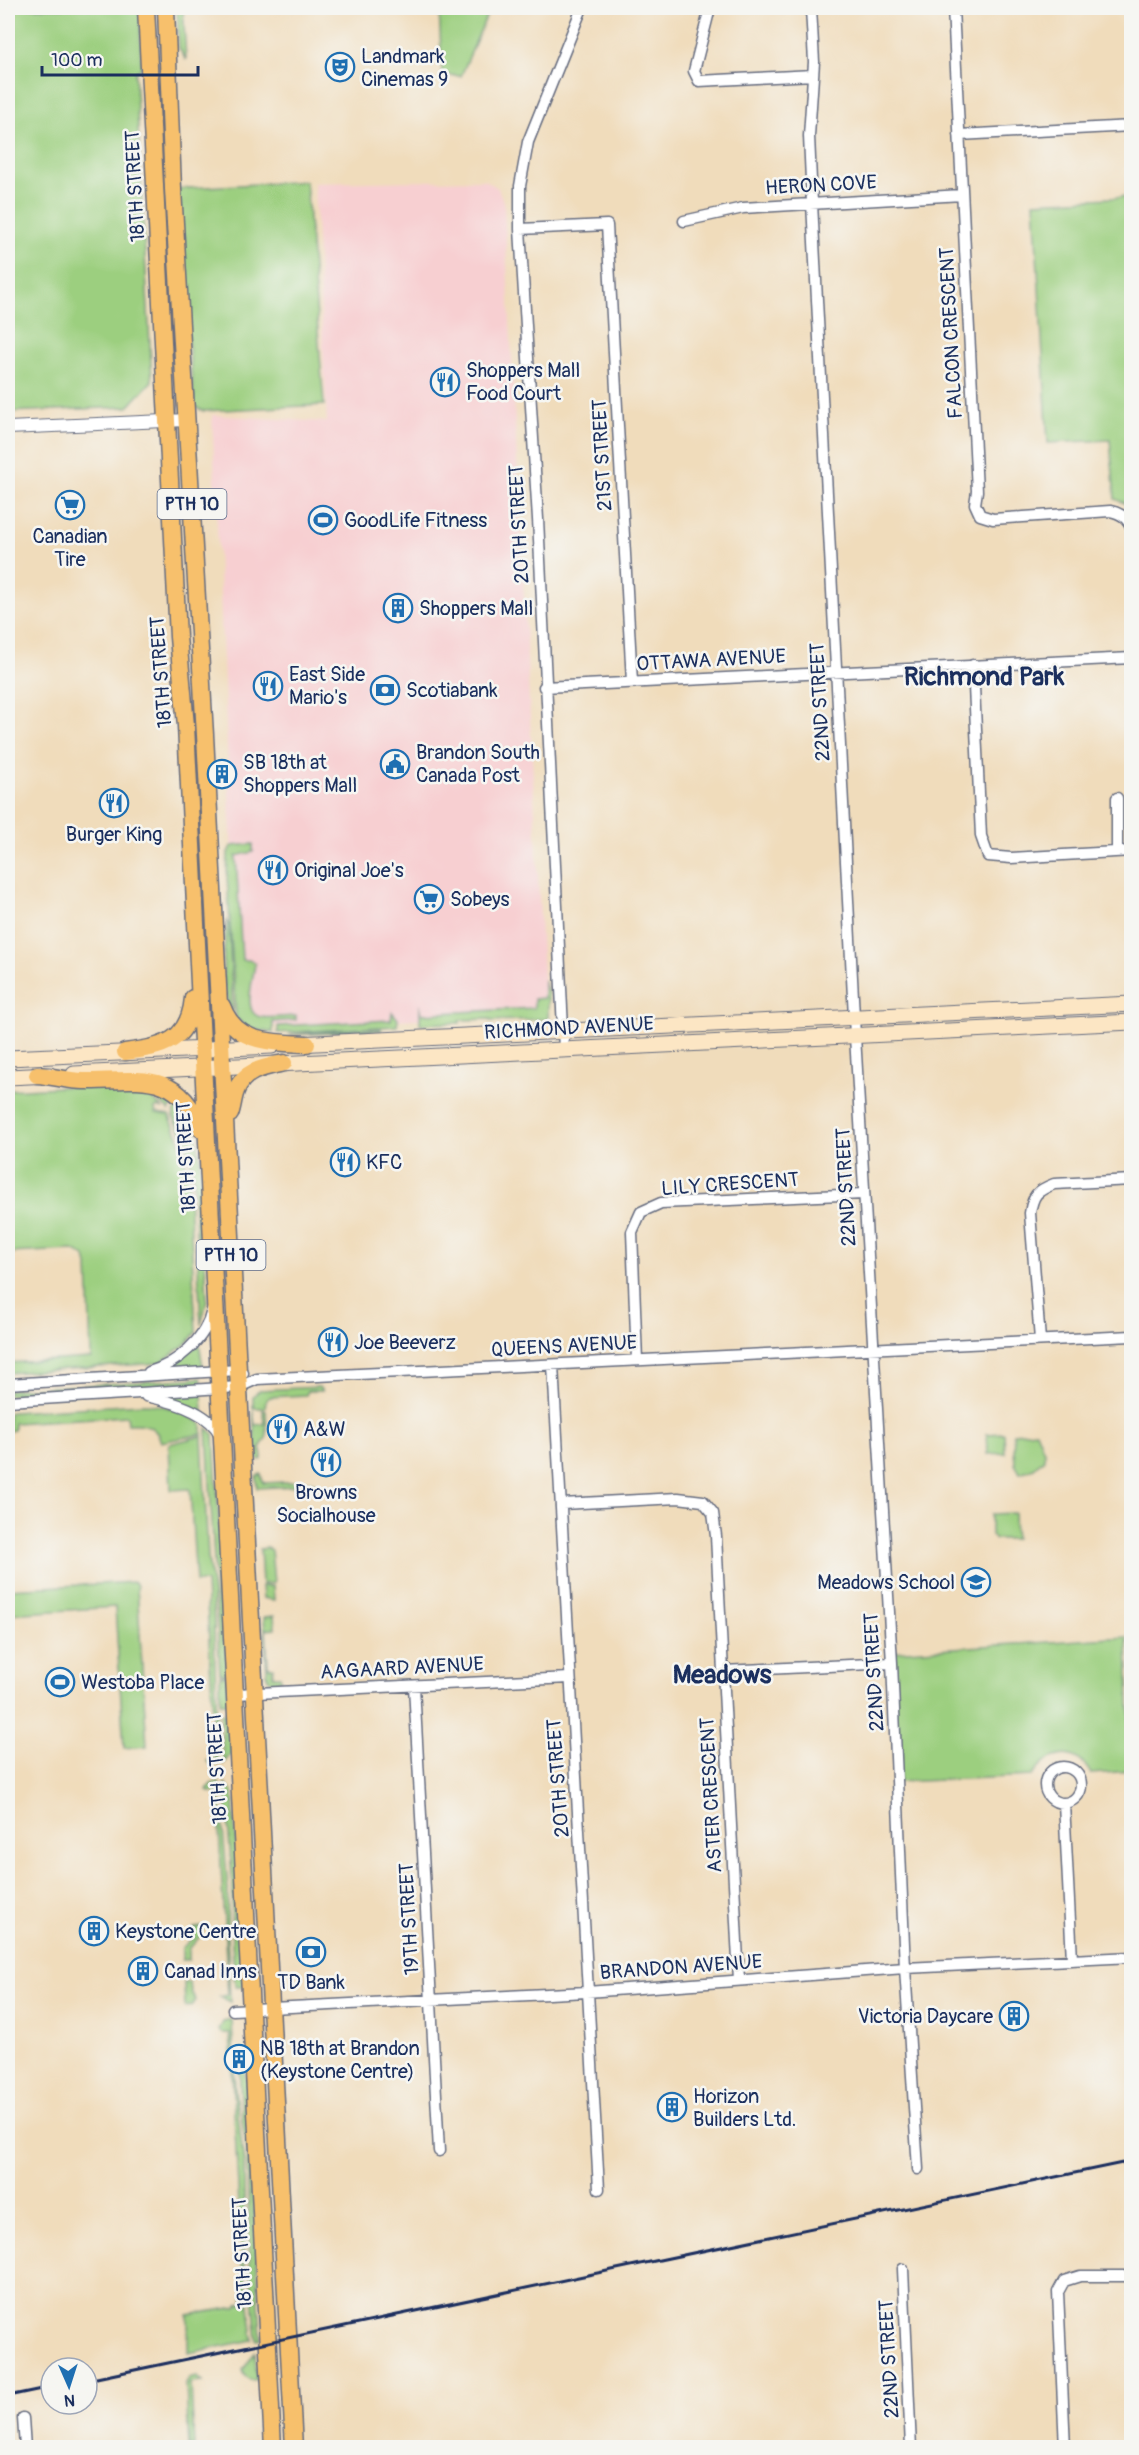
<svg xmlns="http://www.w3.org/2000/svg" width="1139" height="2455" font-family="Pangolin,sans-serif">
  <rect width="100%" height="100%" fill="#f6f6f2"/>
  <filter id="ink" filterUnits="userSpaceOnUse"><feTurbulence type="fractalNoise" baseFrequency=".0167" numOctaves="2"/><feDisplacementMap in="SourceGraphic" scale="12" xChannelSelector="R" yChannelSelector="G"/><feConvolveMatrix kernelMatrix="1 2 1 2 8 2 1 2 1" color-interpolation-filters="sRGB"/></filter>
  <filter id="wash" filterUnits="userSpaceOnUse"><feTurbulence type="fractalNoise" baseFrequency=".008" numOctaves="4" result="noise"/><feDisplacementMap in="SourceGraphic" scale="24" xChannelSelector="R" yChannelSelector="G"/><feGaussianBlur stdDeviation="1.35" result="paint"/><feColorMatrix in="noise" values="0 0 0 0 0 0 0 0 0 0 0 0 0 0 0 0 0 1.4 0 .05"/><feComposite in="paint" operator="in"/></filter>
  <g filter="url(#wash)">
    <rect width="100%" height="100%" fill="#f0dcbb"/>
    <path fill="#f7cfd1" d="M485,180L498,188L504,203L545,1013L254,1027L239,1014L212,415L327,422L314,183Z"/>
    <path fill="#9ccf7f" stroke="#5c7f6e" stroke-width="1.5" d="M8,8H140L141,68L135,73L152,381L128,407L8,412Z
      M177,8H183L186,60L179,48Z
      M439,8H490L461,76L442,75Z
      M306,181L324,405L203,411L195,407L194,400L173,189Z
      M1130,197L1132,226L1131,506L1115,499L1110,440L1048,443L1034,202Z
      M253,844V852L236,856L242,960H251L255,964C254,977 241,1014 261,1017C272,1019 285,1016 296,1016V1020L273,1022V1033L246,1028L236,1017L227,876L228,852L232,846Z
      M227,921L229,925L233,1012C217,988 225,948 227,921Z
      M544,980L548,994V1019L490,1021V1019L460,1020V1023L420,1024V1005L422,1014L534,1008V999L544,998Z
      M392,1012L398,1019L397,1026L278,1033V1026L391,1020Z
      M381,1029L382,1031L289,1035L317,1032Z
      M142,1082L176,1098L169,1111Z
      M115,1084C143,1087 144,1090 163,1109L157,1107L155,1109L156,1113L169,1115L180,1141L188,1174L196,1332L187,1343L160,1363L8,1373V1363L91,1358L88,1264L84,1256L73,1250L8,1253V1090Z
      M179,1101L196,1135L200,1157L207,1300L201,1325L193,1173L185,1139L173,1116Z
      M199,1344L203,1366L173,1368L172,1366Z
      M201,1378L202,1383L8,1395V1390Z
      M319,1387L322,1391H308L306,1395L270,1397L266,1400L265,1408H253V1396L260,1390Z
      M202,1394L203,1413L170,1398V1396Z
      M142,1404C165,1404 183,1411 202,1424V1434L161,1442C156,1425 144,1423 128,1424L127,1416L14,1423V1430L8,1431V1413L12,1412Z
      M263,1410L266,1411L267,1436L261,1447L262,1459L260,1460L256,1459L253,1411L255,1425L264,1424Z
      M207,1428L214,1434L227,1674H220Z
      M1036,1431L1044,1451V1459L1034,1468L1020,1473L1015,1464L1013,1433Z
      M1004,1433L1005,1453L988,1454L987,1434Z
      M202,1436L208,1557L213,1594L218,1765H211L207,1761L215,1758L206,1582H196L190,1489L171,1490L169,1444Z
      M261,1474L263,1483L311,1481L318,1485L257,1488L256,1476Z
      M1014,1513L1015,1539H995L991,1535V1514Z
      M268,1548L271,1550L274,1583L262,1584L260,1549Z
      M135,1582L137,1586L147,1746L124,1748L115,1607L8,1614V1589Z
      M262,1586H273L274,1600L263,1598Z
      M274,1616L275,1628L266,1629L268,1667H273V1676H280L282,1681L272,1682L268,1679L267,1674L264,1617Z
      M1127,1637L1131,1771L1091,1774C1075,1746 1048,1752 1032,1776L897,1782L891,1652Z
      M220,1676H227L229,1703H220Z
      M229,1713L231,1754L223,1764L221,1714Z
      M219,1782L228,1890L227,1934L230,2002L220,1997L228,1995L217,1792H209L207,1790L211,1784Z
      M225,1783L233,1792L243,1987H235L231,1927L233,1889Z
      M204,1927L203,1933L189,1949V1960H182V1948L194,1937V1928Z
      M190,1982L191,1992L196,2000L192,2006L185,2007L184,1983Z
      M232,2020L235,2090L244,2165L245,2270L253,2340L188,2353V2315L237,2307L238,2304L244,2303L230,2033H222L219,2030L223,2022Z
      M239,2062H242L247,2083L261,2339L257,2340L250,2267L247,2151L242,2119Z
      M255,2352L257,2380C249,2380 245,2378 243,2370Z
      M197,2377L203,2382L191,2383L194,2447H189L186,2384L189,2379Z"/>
  </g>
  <g filter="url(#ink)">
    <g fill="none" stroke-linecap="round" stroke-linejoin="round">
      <g stroke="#666c7f" stroke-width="13">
        <path id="minor" d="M710,8L694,71L699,81L813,75
          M811,8L814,62L809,136L812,203L855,1036L892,1663L905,1968L918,2169
          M953,8L977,491L975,504L980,515L993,519L1110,511C1121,513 1128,518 1132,529
          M959,135L1132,126
          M684,221L743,208L962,195
          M520,229L607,225L632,682
          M973,665L981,836L988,856L1011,858L1132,851
          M544,687L1132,658
          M1117,798V851
          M564,1049L538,519L520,229V186L528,142L582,8
          M1040,1340L1030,1213C1033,1195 1036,1191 1054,1184L1132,1180
          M637,1360L632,1232L641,1212L661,1203L864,1194
          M553,1365L599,2189
          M149,1372C177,1364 206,1339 212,1310
          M8,1384L238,1370L243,1373
          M146,1396C170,1401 209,1411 220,1435
          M8,1401L239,1387L257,1379L1132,1336
          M562,1504L678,1498L703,1501L713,1513L716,1536L739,1980
          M723,1671L892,1663
          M414,1686L439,2151
          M235,1694L570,1678
          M1045 1785a18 18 0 1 1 36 0a18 18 0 1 1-36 0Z
          M1064,1803L1072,1960
          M233,2010L587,1992L905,1968L1132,1957
          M903,2269L911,2448
          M23,2418L25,2448
          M1065,2448L1058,2292L1064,2281L1080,2276H1132"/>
      </g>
      <g stroke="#666c7f" stroke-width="14">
        <path id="tertiary" d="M8,428L187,420"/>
      </g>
      <g stroke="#666c7f" stroke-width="17">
        <path id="secondary" d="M296,1044L1132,1004
          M8,1058L272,1046
          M74,1074L1132,1022
          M8,1077L50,1075"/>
      </g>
      <g stroke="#666c7f" stroke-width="19">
        <path id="primary" d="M146,8L178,637L186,726L273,2448
          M166,8L173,189L205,735L294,2448
          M222,1006C236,1045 272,1042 307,1044
          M125,1052C163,1047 189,1042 193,998
          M37,1075C53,1076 68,1081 84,1081C136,1081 179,1068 201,1129
          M230,1114C233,1107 233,1098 236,1091C243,1070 265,1067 284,1063"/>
      </g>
      <use href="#minor" stroke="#fff" stroke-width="10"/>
      <use href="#tertiary" stroke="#fff" stroke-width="12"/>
      <use href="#secondary" stroke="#fce6c4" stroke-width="15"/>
      <use href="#primary" stroke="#f7c06c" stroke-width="16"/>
      <path stroke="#1b2f5e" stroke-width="3" d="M87,2380L1132,2161
        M8,2396L51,2387"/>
    </g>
  </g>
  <defs>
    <g id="theatre-ring" transform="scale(1.5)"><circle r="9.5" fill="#f6f6f2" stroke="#1f6fb2" stroke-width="1.5"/><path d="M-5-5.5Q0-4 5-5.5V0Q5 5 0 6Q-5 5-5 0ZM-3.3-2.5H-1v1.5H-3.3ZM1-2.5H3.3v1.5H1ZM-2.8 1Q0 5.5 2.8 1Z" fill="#1f6fb2"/></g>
    <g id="restaurant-ring" transform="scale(1.5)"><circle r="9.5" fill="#f6f6f2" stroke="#1f6fb2" stroke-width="1.5"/><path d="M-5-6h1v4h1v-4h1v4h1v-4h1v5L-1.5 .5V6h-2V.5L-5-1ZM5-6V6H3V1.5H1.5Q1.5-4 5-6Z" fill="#1f6fb2"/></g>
    <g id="supermarket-ring" transform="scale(1.5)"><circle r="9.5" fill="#f6f6f2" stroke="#1f6fb2" stroke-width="1.5"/><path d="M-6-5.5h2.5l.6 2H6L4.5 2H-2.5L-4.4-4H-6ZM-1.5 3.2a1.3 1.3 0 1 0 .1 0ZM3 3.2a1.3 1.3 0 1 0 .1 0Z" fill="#1f6fb2"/></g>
    <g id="stadium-ring" transform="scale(1.5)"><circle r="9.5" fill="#f6f6f2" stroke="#1f6fb2" stroke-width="1.5"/><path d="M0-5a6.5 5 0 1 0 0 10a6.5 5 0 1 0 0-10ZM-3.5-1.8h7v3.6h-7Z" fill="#1f6fb2"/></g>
    <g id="building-ring" transform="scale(1.5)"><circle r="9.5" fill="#f6f6f2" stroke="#1f6fb2" stroke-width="1.5"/><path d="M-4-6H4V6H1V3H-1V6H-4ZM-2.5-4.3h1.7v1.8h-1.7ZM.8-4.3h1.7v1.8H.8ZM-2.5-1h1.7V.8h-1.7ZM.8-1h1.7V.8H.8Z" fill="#1f6fb2"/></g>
    <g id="bank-ring" transform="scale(1.5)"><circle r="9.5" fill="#f6f6f2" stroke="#1f6fb2" stroke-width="1.5"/><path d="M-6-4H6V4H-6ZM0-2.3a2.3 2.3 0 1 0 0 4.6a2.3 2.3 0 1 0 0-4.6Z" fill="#1f6fb2"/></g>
    <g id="civic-ring" transform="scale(1.5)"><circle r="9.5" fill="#f6f6f2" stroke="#1f6fb2" stroke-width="1.5"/><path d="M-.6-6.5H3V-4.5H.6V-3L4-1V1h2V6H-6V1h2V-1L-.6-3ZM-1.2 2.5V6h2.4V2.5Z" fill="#1f6fb2"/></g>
    <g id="school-ring" transform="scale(1.5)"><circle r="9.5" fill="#f6f6f2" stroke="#1f6fb2" stroke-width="1.5"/><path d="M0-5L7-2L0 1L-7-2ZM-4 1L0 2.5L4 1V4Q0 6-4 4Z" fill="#1f6fb2"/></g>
  </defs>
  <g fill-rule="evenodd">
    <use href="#theatre-ring" x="340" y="67"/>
    <use href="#restaurant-ring" x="445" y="382"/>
    <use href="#supermarket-ring" x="70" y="505"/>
    <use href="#stadium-ring" x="323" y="520"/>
    <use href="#building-ring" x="398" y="608"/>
    <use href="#restaurant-ring" x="268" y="686"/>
    <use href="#bank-ring" x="385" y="690"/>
    <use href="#civic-ring" x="395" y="764"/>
    <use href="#building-ring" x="222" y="774"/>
    <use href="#restaurant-ring" x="114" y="803"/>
    <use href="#restaurant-ring" x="273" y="870"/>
    <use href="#supermarket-ring" x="429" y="899"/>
    <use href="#restaurant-ring" x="345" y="1162"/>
    <use href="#restaurant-ring" x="333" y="1342"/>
    <use href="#restaurant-ring" x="282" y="1429"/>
    <use href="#restaurant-ring" x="326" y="1462"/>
    <use href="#school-ring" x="976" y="1582"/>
    <use href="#stadium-ring" x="60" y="1682"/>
    <use href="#building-ring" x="94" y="1931"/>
    <use href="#bank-ring" x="311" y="1952"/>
    <use href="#building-ring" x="143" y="1971"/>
    <use href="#building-ring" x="1014" y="2016"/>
    <use href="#building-ring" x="239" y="2059"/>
    <use href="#building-ring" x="672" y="2107"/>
  </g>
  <g text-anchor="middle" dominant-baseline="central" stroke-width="5" stroke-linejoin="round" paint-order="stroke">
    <g fill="#f6f6f2" stroke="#5d6b8a" stroke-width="1.5">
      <rect x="157.5" y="489" width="69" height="30" rx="4.5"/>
      <rect x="196.5" y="1240" width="69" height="30" rx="4.5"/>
    </g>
    <g font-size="18" font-weight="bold" fill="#1b2f5e">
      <text x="192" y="504">PTH 10</text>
      <text x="231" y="1255">PTH 10</text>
    </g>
    <g font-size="20" fill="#1b2f5e" stroke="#f6f6f2" text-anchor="start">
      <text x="361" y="56">Landmark<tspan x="361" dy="23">Cinemas 9</tspan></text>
      <text x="466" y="370">Shoppers Mall<tspan x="466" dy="23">Food Court</tspan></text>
      <text x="344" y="520">GoodLife Fitness</text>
      <text x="70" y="536" text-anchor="middle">Canadian<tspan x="70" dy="23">Tire</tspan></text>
      <text x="419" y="608">Shoppers Mall</text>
      <text x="289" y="674">East Side<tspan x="289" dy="23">Mario's</tspan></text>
      <text x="406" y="690">Scotiabank</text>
      <text x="416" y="752">Brandon South<tspan x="416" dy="23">Canada Post</tspan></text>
      <text x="243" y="762">SB 18th at<tspan x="243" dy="23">Shoppers Mall</tspan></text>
      <text x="114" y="834" text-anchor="middle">Burger King</text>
      <text x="294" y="870">Original Joe's</text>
      <text x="450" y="899">Sobeys</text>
      <text x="366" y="1162">KFC</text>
      <text x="354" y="1342">Joe Beeverz</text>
      <text x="303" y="1429">A&amp;W</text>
      <text x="326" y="1492" text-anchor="middle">Browns<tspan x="326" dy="23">Socialhouse</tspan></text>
      <text x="955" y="1582" text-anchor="end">Meadows School</text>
      <text x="81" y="1682">Westoba Place</text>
      <text x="115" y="1931">Keystone Centre</text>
      <text x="164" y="1971">Canad Inns</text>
      <text x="311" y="1982" text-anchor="middle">TD Bank</text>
      <text x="993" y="2016" text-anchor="end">Victoria Daycare</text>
      <text x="260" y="2048">NB 18th at Brandon<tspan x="260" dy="23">(Keystone Centre)</tspan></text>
      <text x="693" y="2096">Horizon<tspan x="693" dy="23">Builders Ltd.</tspan></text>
    </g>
    <g font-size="20" fill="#1b2f5e" stroke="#f6f6f2">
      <text transform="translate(821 185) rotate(-3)">HERON COVE</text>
      <text transform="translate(135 186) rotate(-93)">18TH STREET</text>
      <text transform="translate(951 333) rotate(-93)">FALCON CRESCENT</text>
      <text transform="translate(602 455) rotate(-93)">21ST STREET</text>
      <text transform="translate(519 524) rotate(-93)">20TH STREET</text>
      <text transform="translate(711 660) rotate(-3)">OTTAWA AVENUE</text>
      <text transform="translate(161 672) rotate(-94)">18TH STREET</text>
      <text transform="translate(820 702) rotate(-93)">22ND STREET</text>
      <text transform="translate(569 1028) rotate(-3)">RICHMOND AVENUE</text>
      <text transform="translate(186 1157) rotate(-93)">18TH STREET</text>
      <text transform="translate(730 1184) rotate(-4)">LILY CRESCENT</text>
      <text transform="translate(846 1187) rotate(-93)">22ND STREET</text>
      <text transform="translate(564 1346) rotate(-3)">QUEENS AVENUE</text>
      <text transform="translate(402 1668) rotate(-3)">AAGAARD AVENUE</text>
      <text transform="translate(874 1672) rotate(-93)">22ND STREET</text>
      <text transform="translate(217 1768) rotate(-93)">18TH STREET</text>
      <text transform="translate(558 1778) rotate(-94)">20TH STREET</text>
      <text transform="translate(711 1795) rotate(-93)">ASTER CRESCENT</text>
      <text transform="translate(409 1919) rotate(-93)">19TH STREET</text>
      <text transform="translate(681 1967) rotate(-4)">BRANDON AVENUE</text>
      <text transform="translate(242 2253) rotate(-93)">18TH STREET</text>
      <text transform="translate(889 2359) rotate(-93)">22ND STREET</text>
    </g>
    <g font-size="26" font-weight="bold" fill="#1b2f5e" stroke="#f6f6f2">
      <text x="984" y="677">Richmond Park</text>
      <text x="722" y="1675">Meadows</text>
    </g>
  </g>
  <rect width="1139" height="2455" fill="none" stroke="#f6f6f2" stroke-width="30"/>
  <g transform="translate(69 2386) rotate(177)"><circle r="28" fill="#f6f6f2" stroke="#9ea6b7" stroke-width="1.5"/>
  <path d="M0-4.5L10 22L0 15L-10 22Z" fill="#1f6fb2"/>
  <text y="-9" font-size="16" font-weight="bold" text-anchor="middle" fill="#1b2f5e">N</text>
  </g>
  <path d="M42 66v9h156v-9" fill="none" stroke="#1b2f5e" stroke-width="3"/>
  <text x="51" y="66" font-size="18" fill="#1b2f5e" stroke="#f6f6f2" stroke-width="4.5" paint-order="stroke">100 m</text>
</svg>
